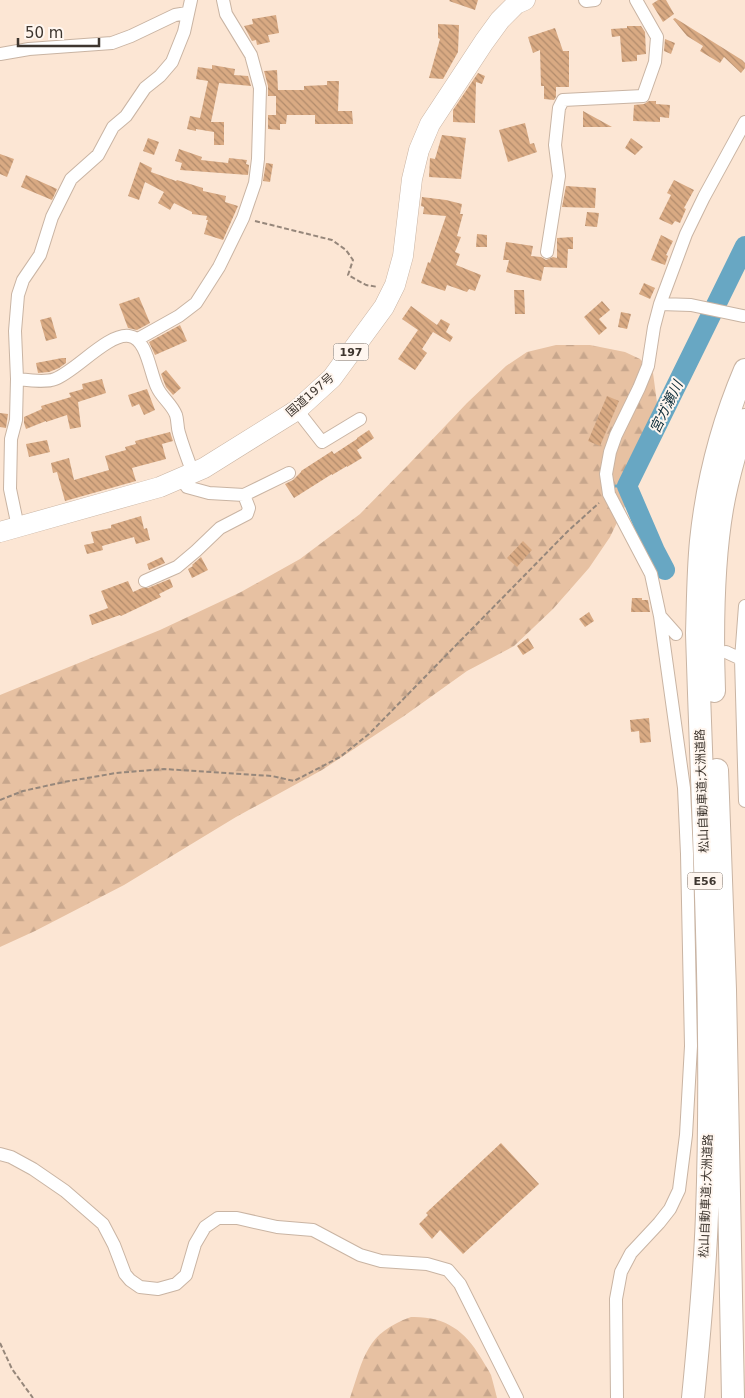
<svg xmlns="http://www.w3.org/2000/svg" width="745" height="1398" font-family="'DejaVu Sans','Noto Sans JP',sans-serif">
  <defs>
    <pattern id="forest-firs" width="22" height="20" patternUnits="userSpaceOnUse" patternTransform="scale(1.25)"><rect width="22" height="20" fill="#e7c1a2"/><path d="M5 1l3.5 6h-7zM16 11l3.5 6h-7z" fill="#c7a68c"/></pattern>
    <pattern id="building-back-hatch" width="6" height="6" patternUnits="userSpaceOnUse" patternTransform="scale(1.25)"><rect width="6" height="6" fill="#d9aa83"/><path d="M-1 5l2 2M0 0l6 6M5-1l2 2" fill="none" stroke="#b18b6c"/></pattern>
  </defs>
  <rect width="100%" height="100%" fill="#fce6d4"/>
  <path fill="url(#forest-firs)" d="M556,345H590L625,352L640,359L653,373L658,410L655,429L650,448L641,466L628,500L610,537L589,568L553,609L514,646L467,671L404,716L322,770L236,817L124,885L35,931L0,947V695L160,630L241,592L300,559L360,514L409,464L467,403L506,366L527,352Z
    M411,1317C444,1316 465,1330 481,1358C484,1363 488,1369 491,1375C493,1382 495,1390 497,1398H350C364,1357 366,1333 411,1317Z"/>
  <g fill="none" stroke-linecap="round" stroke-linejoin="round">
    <path stroke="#68a7c3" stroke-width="3" d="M612,486H627"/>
    <path stroke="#68a7c3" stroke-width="20" d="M665,570L655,551L627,486L745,246"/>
  </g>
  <path fill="url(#building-back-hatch)" d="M450,0H478L475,10L449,1Z
    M658,0H666L674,14L663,22L652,4Z
    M276,15L279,33L268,35L270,42L257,45L256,40L252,41L244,26L253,24L252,19Z
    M675,18L742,60L745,63V68L741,73L724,57L720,63L700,51L703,46L687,36L673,19Z
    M438,24L459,25L458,52L443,79L429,78L440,39L438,38Z
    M627,26H641L645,32L646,54L637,55V61L622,62L620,36L612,37L611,29L627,28Z
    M555,28L563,51H569V87H556V97L554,100L544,99V86H541L540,50L533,53L528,37Z
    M665,39L675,43L671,54L664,51Z
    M212,65L235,69L234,75L248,76L251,86L219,83L211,122H224V145H214V132L196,129V131L187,129L190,116L200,118L208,81L196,79L198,67L212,69Z
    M277,70L278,90H304V86L327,85V81H339L338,111H352L353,124H315V115H287L286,124H280V130L268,129V115H276V96H268V86L264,71Z
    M478,73L485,76L482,84L476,82L475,123L453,122V110Z
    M649,101H656V104L670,105L669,118L660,117V122L633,121L634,105L644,104Z
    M583,111L612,127H583Z
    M525,123L530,144L534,143L537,152L508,162L499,130Z
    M442,135L466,138L461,179L429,177L430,158L435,159Z
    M148,138L159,142L154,155L143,151Z
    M631,138L643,147L635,155L625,148Z
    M179,149L202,157L201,160L228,163L229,158L247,160L246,164L249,165L248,175L180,170L182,163L175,161Z
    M0,154L14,159L7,177L0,174Z
    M140,162L152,168L151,172L176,181L177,180L203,188V191L226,196L225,202L238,206L223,240L204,234L208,220H206L207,216L192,214V212L174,203L170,210L158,203L164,192L145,182L139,200L128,196Z
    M266,163L273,164L270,182L263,181Z
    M26,175L57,189L52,200L21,187Z
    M674,180L694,190L684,208L686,209L680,223L675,221L672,225L659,219L671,195L667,193Z
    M566,186L596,188L595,208L562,207Z
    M422,197L446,200L462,204L460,214H463L457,236L461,237L455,252L460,254L456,265L481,275L475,291L469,289L467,292L447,285L445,291L421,283L428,262L430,263L446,216L423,214L424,207L421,206Z
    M587,212L599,213L597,227L585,226Z
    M477,234L487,235V247H476Z
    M661,235L673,241L666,255L668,256L665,265L651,260Z
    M573,237V249H568L567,268L544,267L541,281L506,272L509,260H503L506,242L533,246L531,256L541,257L546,260L553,257L557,258V238Z
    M644,283L655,288L650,299L639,294Z
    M514,290H524L525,314H515Z
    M139,297L150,323L137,330L128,328L119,304Z
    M602,301L610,310L599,319L607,328L599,335L584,317Z
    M411,306L437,325L441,319L450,324L446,332L453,337L450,342L433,332L422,349L427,353L415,370L398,359L418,330L402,319Z
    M621,312L631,314L627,329L618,327Z
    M51,317L57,338L46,341L40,320Z
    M180,325L187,341L155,355L149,342Z
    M62,358H66V363L59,368L49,372L38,373L36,363Z
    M166,370L181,388L173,395L166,387L161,374Z
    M102,379L106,393L78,402L81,427L70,429L67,415L46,422V421L26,429L24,423V417L42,409L41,406L71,397L69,393L83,389L82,384Z
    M147,389L155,410L144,415L139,404L132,407L128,395Z
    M607,396L619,401L600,446L588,441Z
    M0,413L8,414L6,428L0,427Z
    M369,430L374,438L357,450L362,458L347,467V466L332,475V474L294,498L285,484L293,480L301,472V471L332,451L334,454L357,439V438Z
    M170,432L173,441L162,444L166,459L132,468L136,481L65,501L57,472L53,473L51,463L69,458L74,480L109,470L105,456L126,450L125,447L136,444L135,441Z
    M47,440L50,452L29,457L26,444Z
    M141,516L144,529L147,528L150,540L136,544L134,537L102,546L103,550L87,554L84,545L94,543L91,532L111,528V525Z
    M523,541L532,550L517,567L507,558Z
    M162,557L165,563L149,570L147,564Z
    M201,557L208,570L192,578L188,569L193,566L192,565Z
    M170,579L173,587L159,594L161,597L121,616L120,615L92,625L89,615L108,608L101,591L128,581L133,592L142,588H148Z
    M632,598H642V600H648L650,612H631Z
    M589,612L594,621L585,627L579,619Z
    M528,638L534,648L523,655L517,646Z
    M649,718L651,742L640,743L639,731L631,732L630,720Z
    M501,1143L539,1184L463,1254L440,1230L432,1239L419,1224L428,1215L426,1213Z"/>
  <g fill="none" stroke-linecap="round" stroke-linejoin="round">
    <g stroke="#c9b4a3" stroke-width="14">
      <path id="minor" d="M585,0L586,1L595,0
        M0,54L29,49L112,43L131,36L175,15L187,13
        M547,252L559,176L555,145L559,108L563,100L643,96L655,62L657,37L636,0
        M660,304L691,305L743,316
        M138,339L179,316L196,303L219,267L243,218L255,183L258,159L260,88L251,55L226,14L223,0
        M17,379C27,380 45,383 55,379C76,371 108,333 129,336C147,338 150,373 157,387C161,397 172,404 176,415C178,421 177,427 179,433C183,447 188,460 193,473
        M297,410L322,442L360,419
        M244,495L289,473
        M18,527L10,489L11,439L16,420L17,379L15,331L18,295L23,280L40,255L52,217L71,179L98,155L113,127L126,116L145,88L160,76L172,62L184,32L191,0
        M145,581L177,567L196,551L220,528L247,514L249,508L244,495L209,493L187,487L182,478
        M745,606L741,659L745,801
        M660,616L676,634
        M726,652L741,659
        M0,1154L11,1157L33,1169L65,1191L103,1224L114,1245L125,1274L130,1280L140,1287L158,1289L176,1284L186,1275L195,1244L205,1227L218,1218H237L277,1227L313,1230L360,1255L381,1261L427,1264L448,1270L460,1284L517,1398
        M617,1398L616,1299L621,1272L631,1253L659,1223L670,1209L679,1190L686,1135L691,1046L687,854L684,788L660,616L651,574L609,494L606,474L610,452L616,435L639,388L648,366L654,327L660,304L686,234L704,197L745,122"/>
    </g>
    <g stroke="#c9b4a3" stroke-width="21">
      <path id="trunk" d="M0,532L160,487L204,468L297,410L332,378L384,307L395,285L403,256L412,179L419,150L430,124L484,42L500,20L516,4L525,0"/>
    </g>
    <g stroke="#c9b4a3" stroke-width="24">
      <path id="motorway" d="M714,691C712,631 712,568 722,509C727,479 736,449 745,420
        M717,770L725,990L733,1398
        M693,1398C699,1337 705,1275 707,1214C714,1020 703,827 697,633C698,602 698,572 701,541C707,483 722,424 745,370"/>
    </g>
    <path stroke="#96877b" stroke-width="2" stroke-dasharray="5 2.5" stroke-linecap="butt" d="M255,221L332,240L346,250L353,260L348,275L366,285L378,287
      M0,800L23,791L64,782L116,773L164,769L272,776L294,781L340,757L369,734L568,531L599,503
      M0,1343L12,1369L33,1398"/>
    <use href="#minor" stroke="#fff" stroke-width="12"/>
    <use href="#trunk" stroke="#fff" stroke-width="20"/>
    <use href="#motorway" stroke="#fff" stroke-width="22"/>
  </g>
  <g text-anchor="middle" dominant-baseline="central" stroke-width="4" stroke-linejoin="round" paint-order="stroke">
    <g fill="#fff6ef" stroke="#787069" stroke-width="1">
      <rect x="333.5" y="343.5" width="35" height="17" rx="4"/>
      <rect x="687.5" y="872.5" width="35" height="17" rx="4"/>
    </g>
    <g font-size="11" font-weight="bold" fill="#3e362f">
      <text x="351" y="352">197</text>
      <text x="705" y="881">E56</text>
    </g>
    <g font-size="12" fill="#3e362f" stroke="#fff6ef">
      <text transform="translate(310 395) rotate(-41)">国道197号</text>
      <text transform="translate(702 791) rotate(-92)">松山自動車道;大洲道路</text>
      <text transform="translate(706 1196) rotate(-88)">松山自動車道;大洲道路</text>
    </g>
    <g font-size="14" font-style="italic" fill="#0e2d39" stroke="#fff6ef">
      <text transform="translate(666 407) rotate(-64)">宮ガ瀬川</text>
    </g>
  </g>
  <path d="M18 38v8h81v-8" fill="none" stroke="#3e362f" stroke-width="2.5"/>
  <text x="25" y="38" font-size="15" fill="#3e362f" stroke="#fff6ef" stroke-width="4" paint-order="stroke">50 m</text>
</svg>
